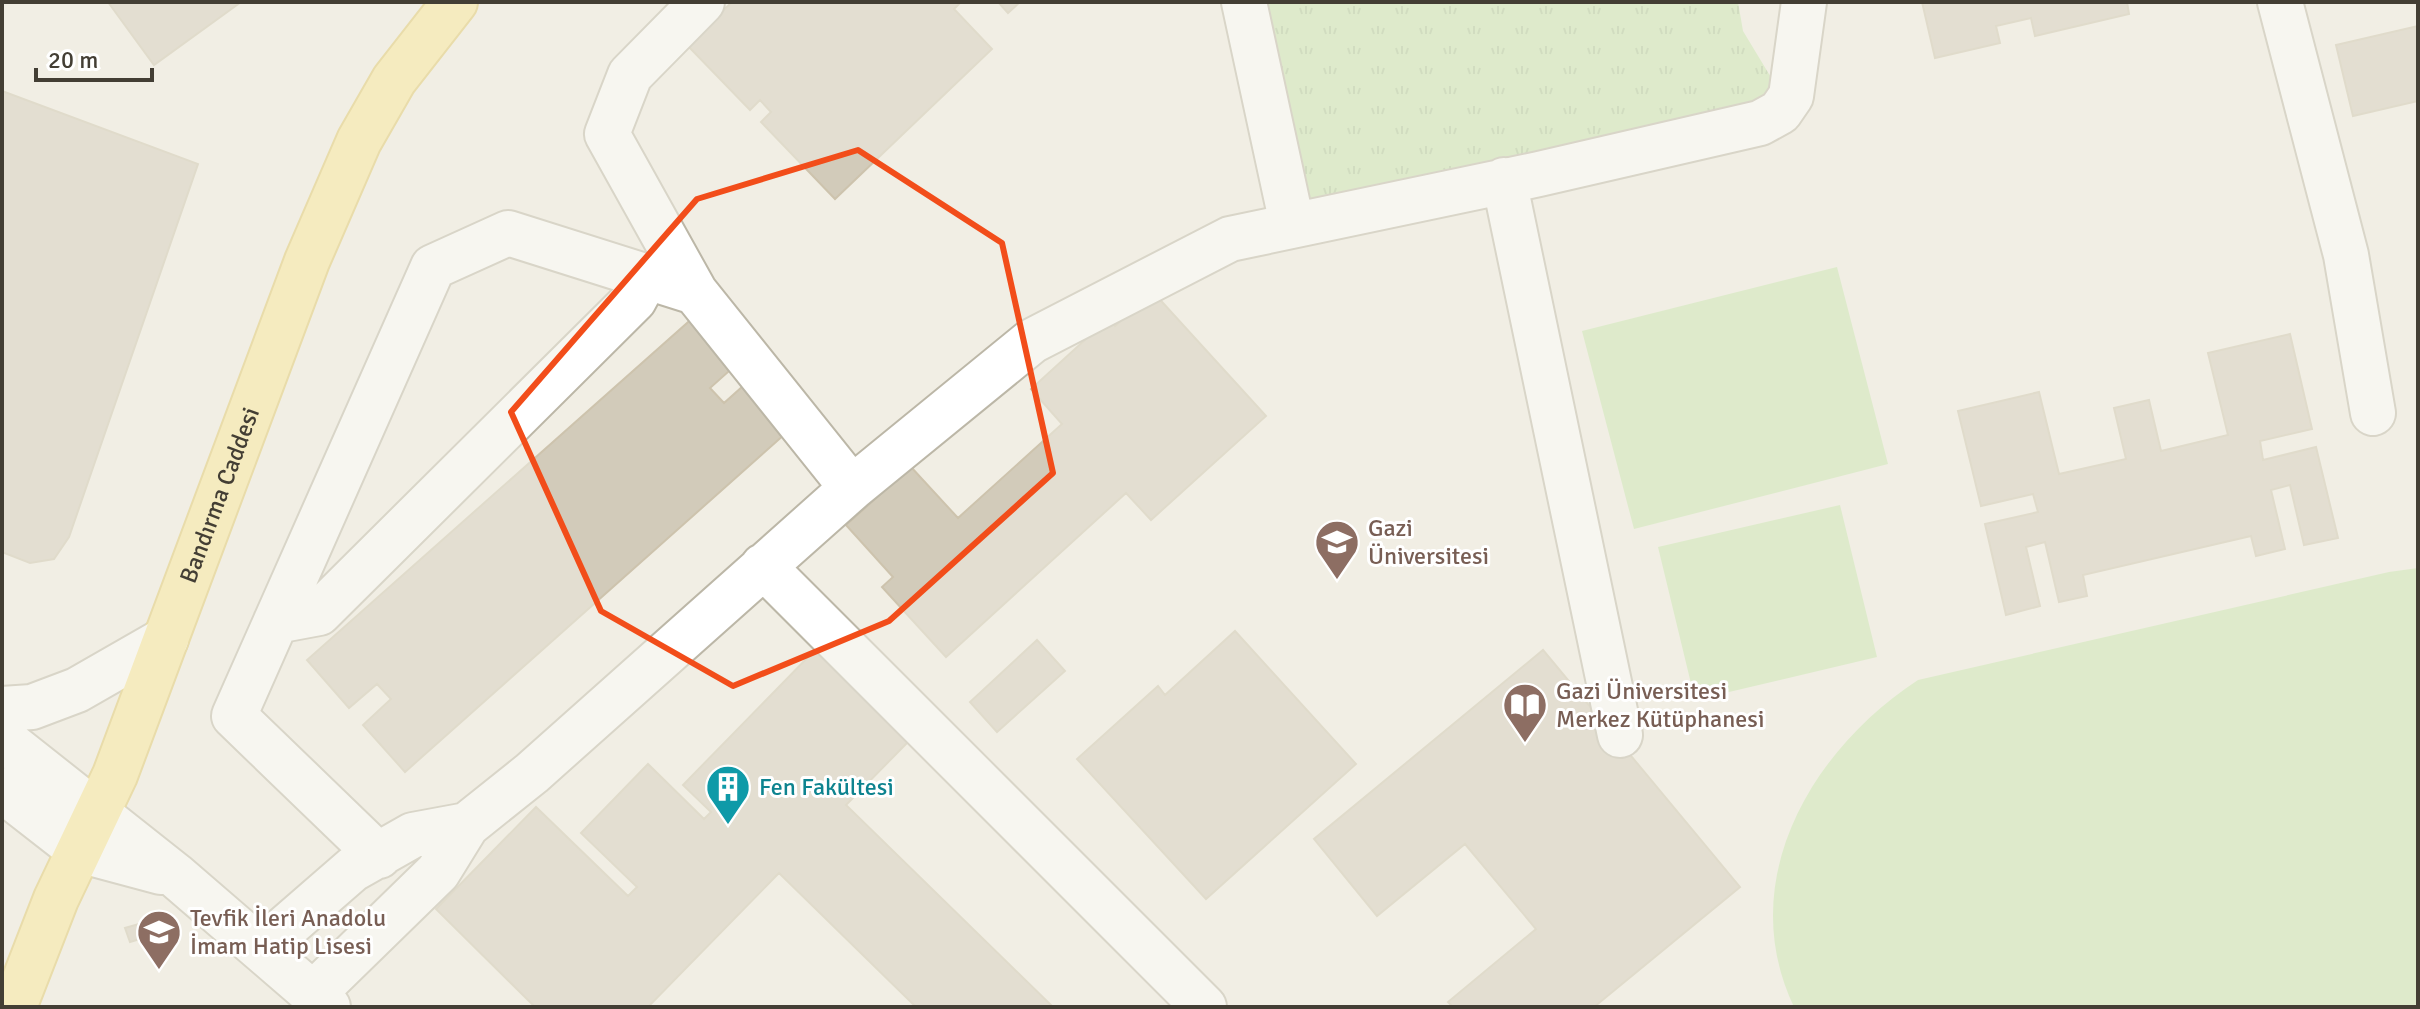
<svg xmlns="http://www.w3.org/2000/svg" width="2420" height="1009" font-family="Signika,sans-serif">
  <defs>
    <pattern id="grass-tufts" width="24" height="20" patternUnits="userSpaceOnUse" patternTransform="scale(2)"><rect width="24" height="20" fill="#c7e5ad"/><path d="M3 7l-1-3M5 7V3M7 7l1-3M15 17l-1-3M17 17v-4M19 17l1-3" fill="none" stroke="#acc695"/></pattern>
  </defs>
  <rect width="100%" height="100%" fill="#f1eee4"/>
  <path fill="url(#grass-tufts)" d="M1257,2H1738L1743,31L1778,89L1759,112L1301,204Z"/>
  <path fill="#c7e5ad" d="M1837,267L1888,464L1634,529L1582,331Z
    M1840,505L1877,657L1695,700L1658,547Z
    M2418,568V1007H1794C1734,881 1811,750 1918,680L2389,572Z"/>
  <path fill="#d2cbba" stroke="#cdc3ad" stroke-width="2" d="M108,2H241L154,65Z
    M732,2H961L954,9L992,49L835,199L761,122L771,112L760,100L750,110L687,45Z
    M998,2H1020L1008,13Z
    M1922,2H2127L2129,14L2035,36L2031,18L1996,26L2000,43L1935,58Z
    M2418,26V101L2353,116L2336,45Z
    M2,91L198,164L69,537L54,559L30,563L2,552Z
    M1153,292L1266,416L1151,520L1126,493L946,657L882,587L893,577L846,525L911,467L958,518L1062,424L1031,389L1109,318L1115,326Z
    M695,316L738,363L710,388L724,403L752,378L794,426L405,772L363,725L391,699L377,684L349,708L307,660Z
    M2290,334L2312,429L2260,441L2263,460L2316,447L2338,538L2304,545L2290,485L2271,490L2285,549L2256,556L2251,536L2083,575L2087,596L2059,602L2045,542L2026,547L2040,606L2006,615L1985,524L2038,512L2033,494L1981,506L1958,411L2039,392L2059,474L2126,459L2114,408L2149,400L2161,451L2228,435L2208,353Z
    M1235,631L1356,764L1206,899L1077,759L1158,686L1165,695Z
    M1037,640L1065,671L997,732L970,702Z
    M815,650L908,742L846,805L1053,1007H916L779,873L648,1007H535L436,909L536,807L628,896L637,887L581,833L648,764L704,819L711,812L683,785Z
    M1543,650L1740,887L1594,1007H1453L1448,1002L1536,929L1465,844L1377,916L1314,839Z
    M146,922L150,936L130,942L125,928Z"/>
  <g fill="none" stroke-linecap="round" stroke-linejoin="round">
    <g stroke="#bcb7a7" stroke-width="48">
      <path id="minor" d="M702,2L630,75L607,134L695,292L852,488
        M1244,2L1292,224
        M2280,2L2346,255L2373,413
        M1504,180L1620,735
        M763,566L1204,1007
        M276,621L319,613L634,300L647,276
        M2,709L32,707L77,690L166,639
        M2,738L175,875L328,1007
        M2,790L79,850L161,872
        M379,856L234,716L433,267L508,233L695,292
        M261,949L353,869L413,835L467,825
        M313,994L438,872L467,825L532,773L852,488L1032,341L1230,239L1539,174L1760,123L1780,112L1791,96L1804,2"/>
    </g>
    <g stroke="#dfc564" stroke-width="48">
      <g id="major">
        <path id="s1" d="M14,1007L56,899L115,775L307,261L359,141L394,80L455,2"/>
      </g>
    </g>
    <use href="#minor" stroke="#fff" stroke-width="44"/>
    <use href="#major" stroke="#fbe693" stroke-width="44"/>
  </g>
  <path d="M0 0H2420V1009H0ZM858,150L1002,243L1053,473L889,621L733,686L601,611L511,412L697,199Z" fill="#f1eee4" fill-opacity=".55" fill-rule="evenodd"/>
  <path fill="none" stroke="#f24d1a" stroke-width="6" stroke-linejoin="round" d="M858,150L1002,243L1053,473L889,621L733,686L601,611L511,412L697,199Z"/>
  <defs>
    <g id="university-pin" transform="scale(2.3)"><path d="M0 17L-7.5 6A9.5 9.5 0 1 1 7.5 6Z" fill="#8d6e63" stroke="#fff"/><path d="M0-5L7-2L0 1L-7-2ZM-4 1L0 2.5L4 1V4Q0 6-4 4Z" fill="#fff"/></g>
    <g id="library-pin" transform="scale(2.3)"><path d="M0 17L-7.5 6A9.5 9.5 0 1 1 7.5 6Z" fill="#8d6e63" stroke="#fff"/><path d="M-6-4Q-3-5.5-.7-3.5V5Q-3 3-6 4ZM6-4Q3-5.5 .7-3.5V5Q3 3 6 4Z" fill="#fff"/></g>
    <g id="building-pin" transform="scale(2.3)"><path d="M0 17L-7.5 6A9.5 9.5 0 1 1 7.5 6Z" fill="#0f9aa8" stroke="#fff"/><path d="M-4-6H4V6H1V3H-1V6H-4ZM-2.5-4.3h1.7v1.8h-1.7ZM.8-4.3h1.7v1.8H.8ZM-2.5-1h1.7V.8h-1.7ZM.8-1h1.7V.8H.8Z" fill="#fff"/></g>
    <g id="school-pin" transform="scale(2.3)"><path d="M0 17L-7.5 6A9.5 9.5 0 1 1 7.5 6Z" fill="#8d6e63" stroke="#fff"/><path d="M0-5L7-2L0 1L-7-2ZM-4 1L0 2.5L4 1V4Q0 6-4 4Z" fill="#fff"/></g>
  </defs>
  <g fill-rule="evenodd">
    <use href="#university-pin" x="1337" y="542"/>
    <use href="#library-pin" x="1525" y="705"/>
    <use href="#building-pin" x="728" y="787"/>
    <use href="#school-pin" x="159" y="932"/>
  </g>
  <g text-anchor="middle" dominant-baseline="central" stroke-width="6" stroke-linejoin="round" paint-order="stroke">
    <g font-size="24" fill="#433e34" stroke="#fff">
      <text stroke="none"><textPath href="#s1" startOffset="552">Bandırma Caddesi</textPath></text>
    </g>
    <g font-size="24" fill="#785e54" stroke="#fff" text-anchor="start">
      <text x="1368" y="528">Gazi<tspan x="1368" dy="28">Üniversitesi</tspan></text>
      <text x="1556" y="691">Gazi Üniversitesi<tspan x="1556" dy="28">Merkez Kütüphanesi</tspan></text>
      <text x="190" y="918">Tevfik İleri Anadolu<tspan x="190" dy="28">İmam Hatip Lisesi</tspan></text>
    </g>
    <g font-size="24" fill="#0d838f" stroke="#fff" text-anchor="start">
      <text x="759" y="787">Fen Fakültesi</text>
    </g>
  </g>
  <rect width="2420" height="1009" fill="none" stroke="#433e34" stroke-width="8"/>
  <path d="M36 68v12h116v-12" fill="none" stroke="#433e34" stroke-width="4"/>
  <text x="48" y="68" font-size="24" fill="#433e34" stroke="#ffffff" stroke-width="6" paint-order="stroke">20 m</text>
</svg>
